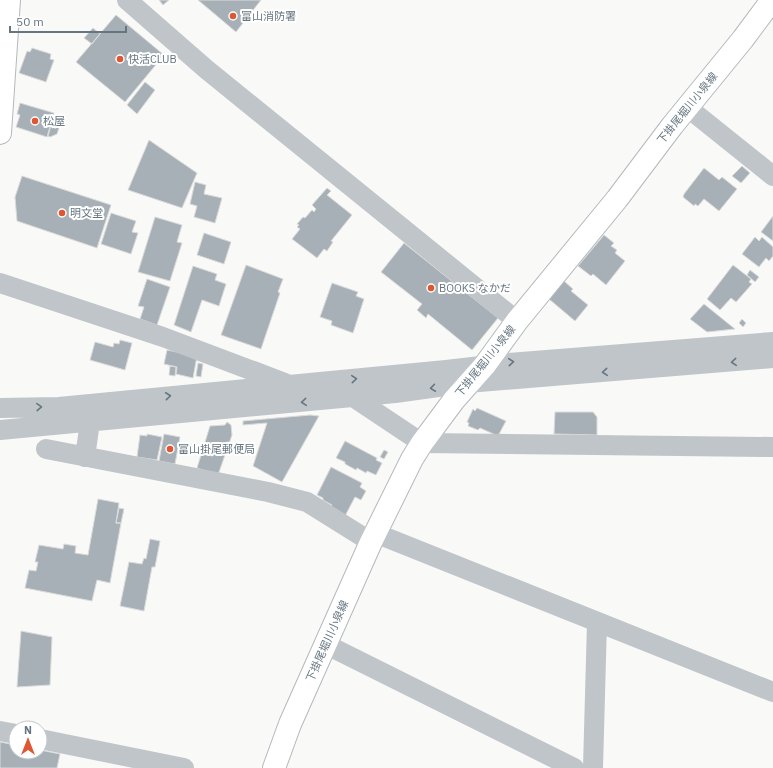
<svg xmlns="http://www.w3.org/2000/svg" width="773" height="768" font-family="'IBM Plex Sans','Noto Sans JP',sans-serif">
  <rect width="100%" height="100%" fill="#f9f9f7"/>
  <path fill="#a8b0b7" stroke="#dbdbda" d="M159,0H169L163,5Z
    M198,0H261L236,32Z
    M116,15L164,55L125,102L76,62Z
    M93,28L100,34L92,44L84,38Z
    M32,48L51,54L50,59L54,60L46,82L19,73L27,51L30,52Z
    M145,82L155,90L137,114L127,105Z
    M20,103L54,113L47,137L16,127L20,115L17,114Z
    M54,115L58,116L61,122L57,134L50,137L48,136Z
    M149,140L197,173L182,208L128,190Z
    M742,166L750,173L741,183L732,176Z
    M704,168L719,180L722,177L737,189L719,211L704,199L698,206L695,204L694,206L683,197L684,194Z
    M22,176L111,205L97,248L17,221L15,197Z
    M195,182L206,185L204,194L222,198L215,223L194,217L197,206L190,204Z
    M327,188L331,191L327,195L352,215L331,241L333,242L327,251L324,249L317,258L292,239L300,229L297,227L299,225L297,224L303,217L305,218L312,210L314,212L316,209L312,205Z
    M111,213L136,221L132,232L138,233L131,254L101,244Z
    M773,216V241L761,232Z
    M155,217L182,225L177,242L182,243L170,281L138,272Z
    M204,233L231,242L224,264L197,255Z
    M604,235L614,243L611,246L617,250L615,253L625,261L606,285L593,274L591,276L578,266Z
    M755,237L759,241L762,237L773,247V256L769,261L766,258L759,267L742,254Z
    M404,243L498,318L472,350L428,314L426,318L417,310L422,304L381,272Z
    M246,265L283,279L278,292L280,293L261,349L221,335Z
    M733,265L751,279L749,282L752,284L736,302L731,298L720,310L707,299Z
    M193,266L217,274L215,280L226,284L219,306L202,300L191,332L174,325Z
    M750,270L759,277L755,282L747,275Z
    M147,279L170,287L157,325L140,319L144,307L138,306Z
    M564,281L573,289L571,291L588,305L575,321L549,299Z
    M332,283L358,292L356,296L364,299L353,333L331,325L332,321L320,317Z
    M704,304L735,329L707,332L690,319Z
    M742,319L746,323L743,327L739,323Z
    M120,340L132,343L125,370L90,360L95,342L113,347L114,343L119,344Z
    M167,350L197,356L193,378L176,374L177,367L164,364Z
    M198,363L203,364L201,377L196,376Z
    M170,366L176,367L175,376L169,375Z
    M477,408L506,421L498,436L480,428L478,430L468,426L469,423L467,422L473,409L475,411Z
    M555,412H593L597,417V435L554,434Z
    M310,415L319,416L282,482L253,466L267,423L243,425V421Z
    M227,422L231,425L232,435L218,475L197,468L210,426L225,425Z
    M147,434L162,437L157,460L137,457L140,435L147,436Z
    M164,434L180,437L175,464L159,461Z
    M345,441L377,458L376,460L382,463L376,475L367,471L366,473L357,468L356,470L345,464V462L336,458Z
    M384,450L388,452L384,459L380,457Z
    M331,467L362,483L360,487L366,491L361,500L355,497L345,516L330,509L332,505L323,500V498L317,495Z
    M98,499L119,503L116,523H121L110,583L97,580L92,601L25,588L29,570L36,571L38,562H35L39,545L63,549L64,544L76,546L75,553L88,555Z
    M119,508L124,509L121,523H116Z
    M150,539L160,541L155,567H152L144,611L120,606L129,562L142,564L144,558L146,559Z
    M21,631L52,637L50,685L17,687Z
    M0,742L16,745V752H40V750L60,754L57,768H0Z"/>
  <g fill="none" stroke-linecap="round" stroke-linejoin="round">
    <g stroke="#b4b9bd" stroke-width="24">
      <path id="major" d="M274,768L290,724L371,542L412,459L422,443L454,400L485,365L517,321L617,199L672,126L743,39L772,0"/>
    </g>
    <g stroke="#b4b8bc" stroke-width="24">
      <path id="highway" d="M0,133L9,0"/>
    </g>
    <path stroke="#c0c5c9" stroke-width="20" d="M127,0L206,69L517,321
      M687,107L773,176
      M0,283L163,337L285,383
      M353,397L422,443L773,447
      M0,408L59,407L446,370L507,363L773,342
      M0,430L395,393L467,383L773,358
      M46,449L268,492L307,502L371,542
      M85,457L90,422
      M375,533L773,692
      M325,644L574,768
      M0,731L16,734
      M40,739L184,768
      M593,768L597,622"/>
    <use href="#major" stroke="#fff" stroke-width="22"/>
    <use href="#highway" stroke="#fff" stroke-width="22"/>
  </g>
  <defs><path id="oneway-chevron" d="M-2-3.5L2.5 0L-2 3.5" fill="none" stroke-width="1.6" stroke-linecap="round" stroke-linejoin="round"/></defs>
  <g stroke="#667681">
    <use href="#oneway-chevron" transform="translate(511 362) rotate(-5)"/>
    <use href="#oneway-chevron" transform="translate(734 362) rotate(175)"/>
    <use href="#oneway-chevron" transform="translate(605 372) rotate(175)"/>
    <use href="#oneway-chevron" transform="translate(354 379) rotate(-5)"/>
    <use href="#oneway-chevron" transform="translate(433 388) rotate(172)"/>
    <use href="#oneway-chevron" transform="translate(168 396) rotate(-6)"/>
    <use href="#oneway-chevron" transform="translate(304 402) rotate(175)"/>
    <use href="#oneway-chevron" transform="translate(39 407) rotate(-2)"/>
  </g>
  <g fill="#de5733" stroke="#fff" stroke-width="1.5">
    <circle cx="233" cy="16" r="4"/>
    <circle cx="120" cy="59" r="4"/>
    <circle cx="35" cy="121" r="4"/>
    <circle cx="62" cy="213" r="4"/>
    <circle cx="431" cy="288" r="4"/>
    <circle cx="170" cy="449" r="4"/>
  </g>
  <g text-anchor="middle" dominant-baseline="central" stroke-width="4" stroke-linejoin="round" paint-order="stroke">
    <g font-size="11" fill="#667681" stroke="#fff" text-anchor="start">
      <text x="241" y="16">富山消防署</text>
      <text x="128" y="59">快活CLUB</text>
      <text x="43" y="121">松屋</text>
      <text x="70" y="213">明文堂</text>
      <text x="439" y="288">BOOKS なかだ</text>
      <text x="178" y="449">富山掛尾郵便局</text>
    </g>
    <g font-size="11" fill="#667681" stroke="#fff">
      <text transform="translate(687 108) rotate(-51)">下掛尾堀川小泉線</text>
      <text transform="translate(485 361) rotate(-51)">下掛尾堀川小泉線</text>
      <text transform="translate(327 641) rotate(-66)">下掛尾堀川小泉線</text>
    </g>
  </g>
  <g transform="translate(28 740)"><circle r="19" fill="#ffffff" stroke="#c2c8cd"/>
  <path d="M0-3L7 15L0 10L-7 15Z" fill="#de5733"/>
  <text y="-6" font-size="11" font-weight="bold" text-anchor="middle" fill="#667681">N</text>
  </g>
  <path d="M10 26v6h116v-6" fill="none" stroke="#667681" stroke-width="2"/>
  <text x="16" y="26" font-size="12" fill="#667681" stroke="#ffffff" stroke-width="3" paint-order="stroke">50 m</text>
</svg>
